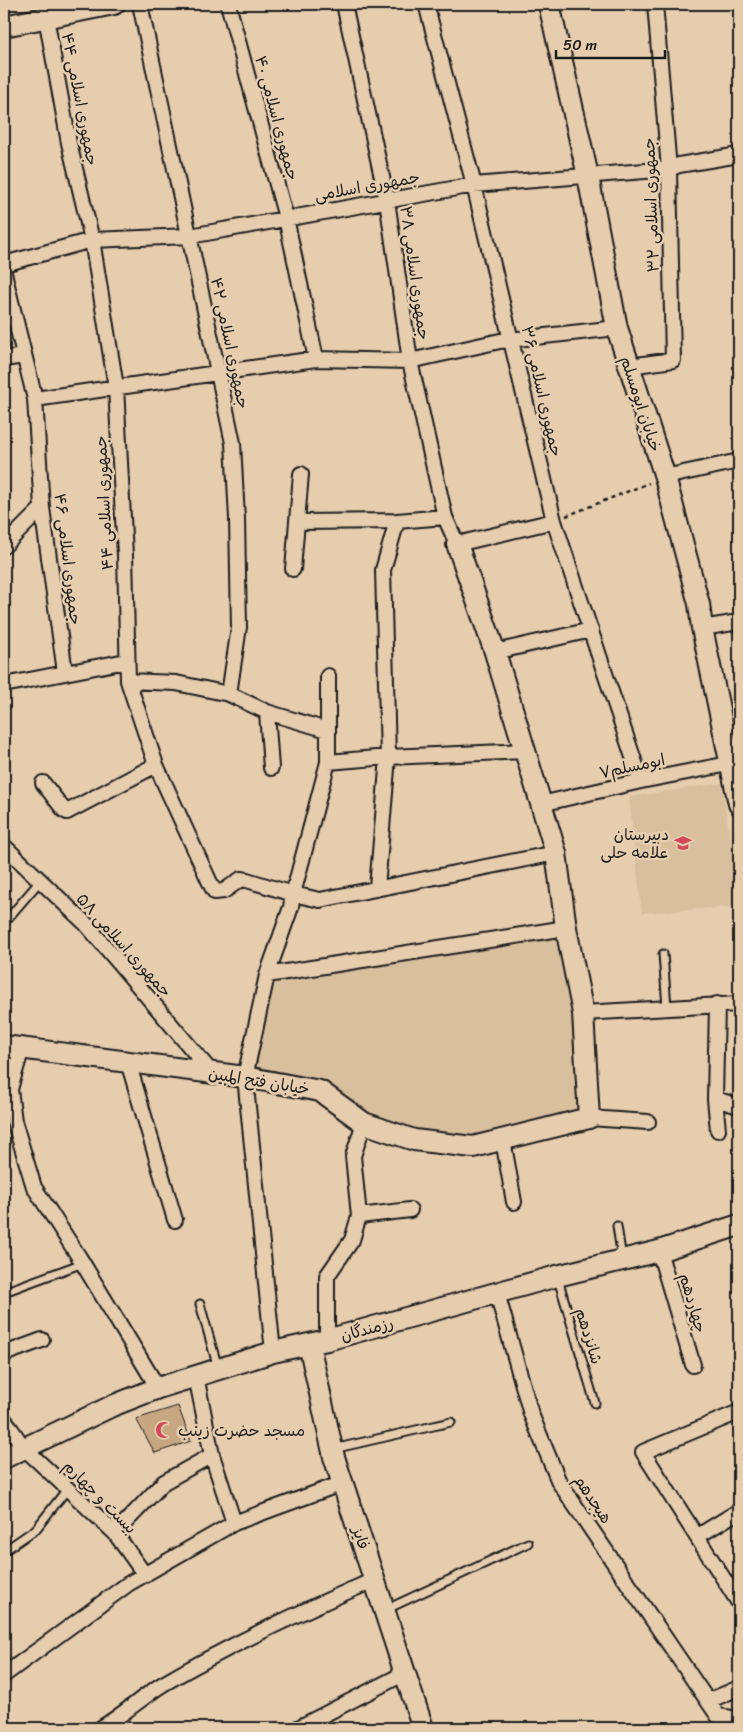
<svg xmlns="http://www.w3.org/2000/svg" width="743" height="1732" font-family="Sriracha,'Playpen Sans Arabic',sans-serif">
  <rect width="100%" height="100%" fill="#e6cdae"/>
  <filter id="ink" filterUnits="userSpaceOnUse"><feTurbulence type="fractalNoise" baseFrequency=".02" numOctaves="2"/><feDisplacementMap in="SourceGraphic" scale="10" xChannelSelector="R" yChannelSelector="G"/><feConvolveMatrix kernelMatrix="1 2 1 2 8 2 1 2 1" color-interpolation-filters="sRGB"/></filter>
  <g filter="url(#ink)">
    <path fill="#d8bf9e" d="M721,783L739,888V906L642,913L629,797Z
      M568,937L589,1118L473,1147L364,1123L321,1080L245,1077L267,975Z"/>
    <path fill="#c6a782" stroke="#1c1c1c" d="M178,1406L191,1441L155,1453L136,1419Z"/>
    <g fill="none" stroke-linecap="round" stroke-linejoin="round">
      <g stroke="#1c1c1c" stroke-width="11">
        <path id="lane" d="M4,923L40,881
          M663,954L667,1007
          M617,1226L622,1259
          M558,1279L595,1403
          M4,1292L83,1263
          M200,1304L218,1368
          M333,1449L451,1422
          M4,1551L36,1529L68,1488
          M387,1609L528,1543"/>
      </g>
      <g stroke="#1c1c1c" stroke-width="18">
        <path id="street" d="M140,4L233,443L237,519L239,627L229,694
          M228,4L286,218L316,359
          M344,4L387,200L410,361L445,517L457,544L554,521
          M426,4L474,185L554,521L641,781
          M46,17L69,143L92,240L116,387L125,555L128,681L156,765L212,887L215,892L224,891L241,879L247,880L293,894L320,900L556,853
          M4,264L92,240L190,236L474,185L669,169L679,165L739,155
          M4,273L35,399L42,508L65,672
          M4,359L24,356
          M629,366L673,360L669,169L655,4
          M35,399L316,359L410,361L500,341L617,328
          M665,477L739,461
          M297,522L397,521L445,517
          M4,546L42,508
          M293,569L301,474
          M702,628L739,622
          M495,652L591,630
          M128,681L176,683L229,694L267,712L327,730
          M4,685L126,661
          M267,712L271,768
          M328,762L388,757L525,751
          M43,783L64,810L67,812L156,765
          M541,804L641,781L739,762
          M4,846L86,924L212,1073
          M377,888L388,757L383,570L397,521
          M267,975L566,928
          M717,1004L715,1099L718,1130
          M583,1013L739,1004
          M22,1048L10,1089L14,1121L34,1187L79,1257L158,1388
          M128,1062L175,1220
          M715,1099L739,1106
          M589,1118L648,1122
          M503,1140L514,1202
          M359,1216L410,1210
          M659,1251L693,1365
          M497,1293L531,1414L559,1482L718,1716L739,1719
          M327,1340V1276L352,1240L359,1216L353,1156L364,1123
          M273,1352L245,1077L267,975L291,907L293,894L328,762V676
          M4,1354L42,1340
          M196,1376L212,1455L234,1523
          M739,1412L643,1452L739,1603
          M4,1419L24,1448L115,1533L145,1575
          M115,1533L164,1482L212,1455
          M698,1536L739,1511
          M4,1675L128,1584L234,1523L343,1483
          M708,1701L739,1688
          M101,1728C123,1715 142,1697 163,1684C231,1644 302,1611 374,1580
          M298,1728L405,1673"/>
      </g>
      <g stroke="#1c1c1c" stroke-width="24">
        <path id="secondary" d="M549,4L588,176L617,328L665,477L699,604L702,628L739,804
          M4,26L114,4
          M4,1046L245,1077L320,1091L364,1123L414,1140L473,1147L589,1118L583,1013L566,928L556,853L495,652L457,544
          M309,1344L334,1457L423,1728
          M4,1458L112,1406L158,1388L273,1352L327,1340L557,1276L659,1251L739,1225"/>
      </g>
      <path stroke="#1c1c1c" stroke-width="2.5" stroke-dasharray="4 4" stroke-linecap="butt" d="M566,516L649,483"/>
      <use href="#lane" stroke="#e6cdae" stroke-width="7"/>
      <use href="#street" stroke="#e6cdae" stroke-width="14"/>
      <use href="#secondary" stroke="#e6cdae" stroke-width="20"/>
    </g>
  </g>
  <defs>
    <g id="school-bare" transform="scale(1.35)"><path d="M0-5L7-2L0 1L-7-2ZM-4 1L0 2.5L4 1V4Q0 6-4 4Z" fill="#d1495b" stroke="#e6cdae" stroke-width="2.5" paint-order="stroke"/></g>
    <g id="mosque-bare" transform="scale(1.35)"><path d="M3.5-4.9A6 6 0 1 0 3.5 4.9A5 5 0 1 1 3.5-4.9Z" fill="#d1495b" stroke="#e6cdae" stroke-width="2.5" paint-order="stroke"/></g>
  </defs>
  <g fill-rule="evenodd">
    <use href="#school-bare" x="683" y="843"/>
    <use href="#mosque-bare" x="164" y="1430"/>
  </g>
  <g text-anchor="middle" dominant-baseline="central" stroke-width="5" stroke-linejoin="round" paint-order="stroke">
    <g font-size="16" fill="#1c1c1c" stroke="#e6cdae">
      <text transform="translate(80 99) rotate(79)">جمهوری اسلامی ۴۴</text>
      <text transform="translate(277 118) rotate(75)">جمهوری اسلامی ۴۰</text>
      <text transform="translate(367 186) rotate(-10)">جمهوری اسلامی</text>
      <text transform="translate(651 205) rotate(-92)">جمهوری اسلامی ۳۲</text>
      <text transform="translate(415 273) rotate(82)">جمهوری اسلامی ۳۸</text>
      <text transform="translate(230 343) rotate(78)">جمهوری اسلامی ۴۲</text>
      <text transform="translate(542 391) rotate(77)">جمهوری اسلامی ۳۶</text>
      <text transform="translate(641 404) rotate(72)">خیابان ابومسلم</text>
      <text transform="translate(104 503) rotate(-93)">جمهوری اسلامی ۴۴</text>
      <text transform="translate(68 559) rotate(83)">جمهوری اسلامی ۴۶</text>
      <text transform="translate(632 766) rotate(-12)">ابومسلم۷</text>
      <text transform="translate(124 945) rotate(48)">جمهوری اسلامی ۵۸</text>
      <text transform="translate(259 1081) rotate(9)">خیابان فتح المبین</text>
      <text transform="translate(693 1303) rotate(74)">چهاردهم</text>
      <text transform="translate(367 1329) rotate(-15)">رزمندگان</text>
      <text transform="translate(589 1336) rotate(73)">شانزدهم</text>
      <text transform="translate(100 1497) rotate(45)">بیست و چهارم</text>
      <text transform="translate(593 1499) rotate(56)">هیجدهم</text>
      <text transform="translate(361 1538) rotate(72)">فایز</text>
    </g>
    <g font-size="16" fill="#1c1c1c" stroke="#e6cdae" text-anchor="end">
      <text x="669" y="834">دبیرستان<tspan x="669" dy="18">علامه حلی</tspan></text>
      <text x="178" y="1430" text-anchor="start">مسجد حضرت زینب</text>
    </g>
  </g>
  <rect width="743" height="1732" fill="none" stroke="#e6cdae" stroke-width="20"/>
  <rect x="10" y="10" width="723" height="1712" fill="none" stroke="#1c1c1c" stroke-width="2" filter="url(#ink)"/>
  <path d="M556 50v8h109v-8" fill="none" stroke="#1c1c1c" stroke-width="2.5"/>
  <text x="563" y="50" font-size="15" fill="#1c1c1c" stroke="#e6cdae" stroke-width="4" paint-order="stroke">50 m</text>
</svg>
